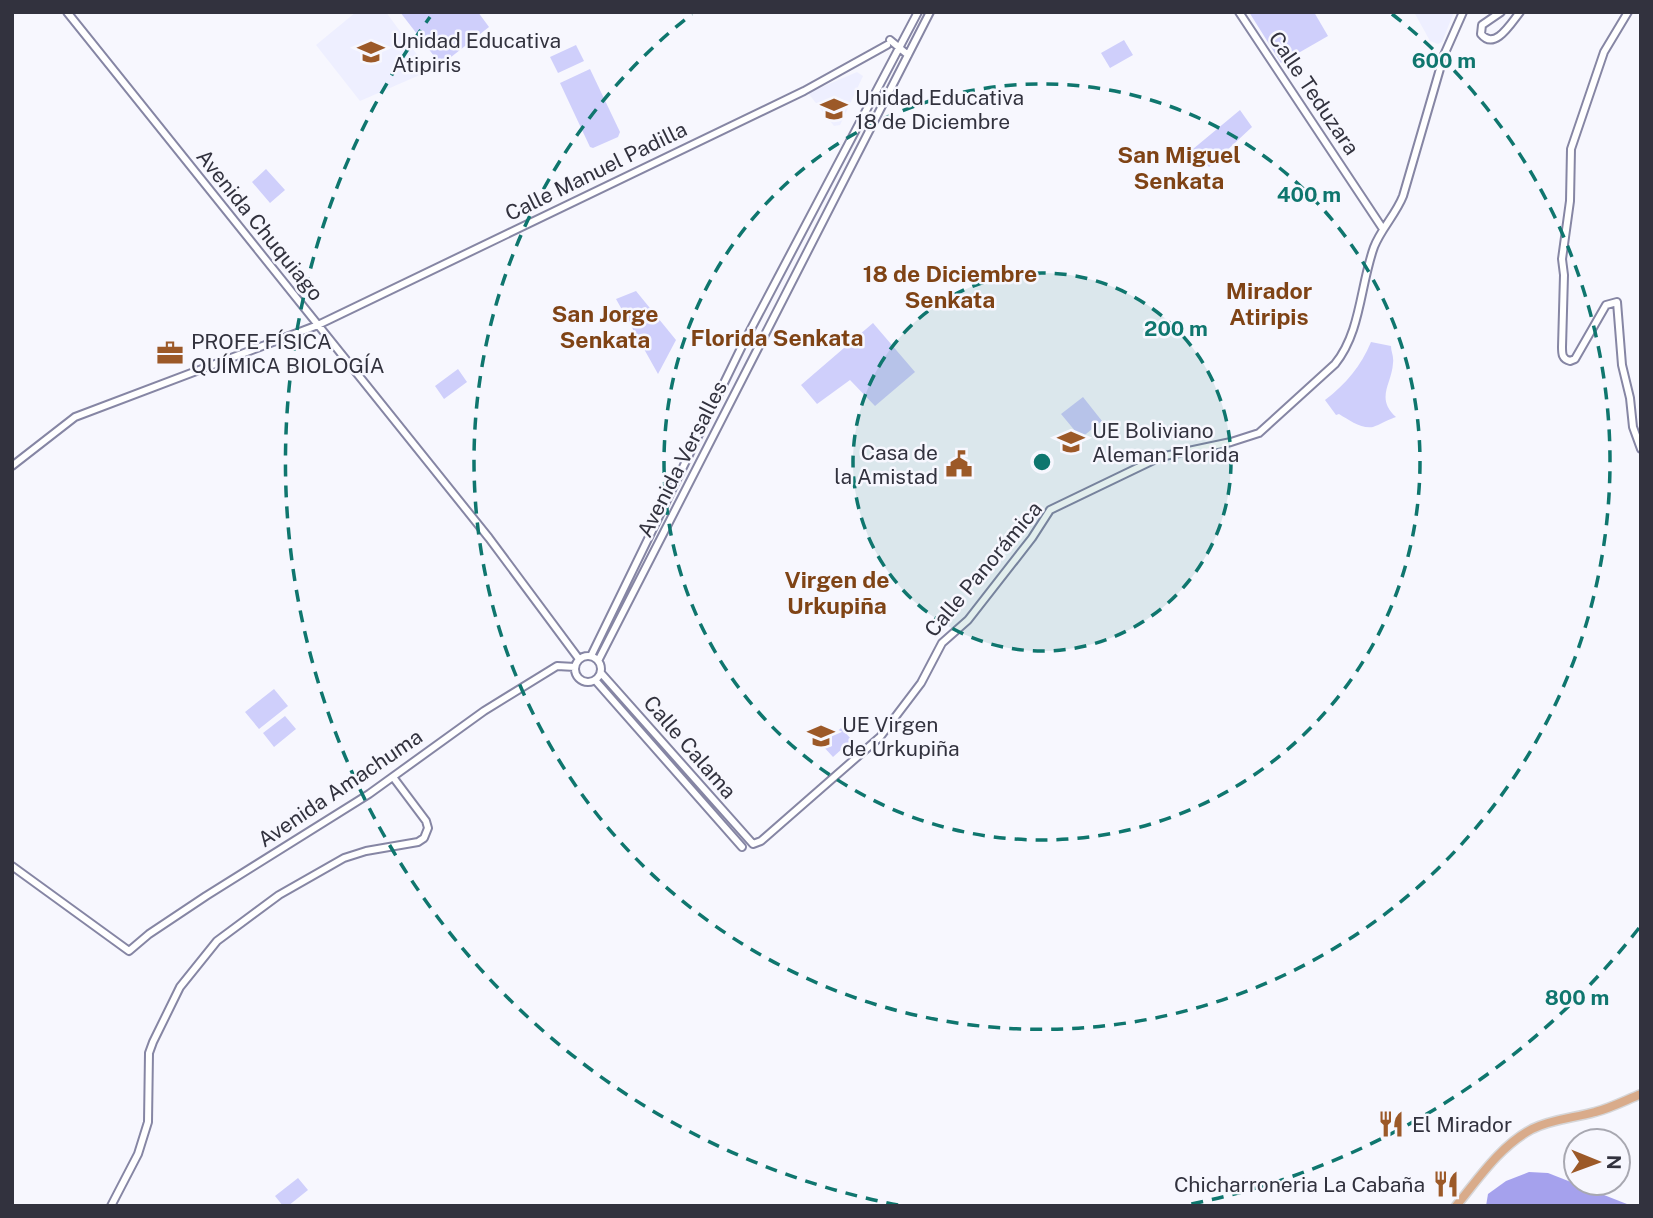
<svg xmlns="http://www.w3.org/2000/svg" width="1653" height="1218" font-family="'Public Sans',sans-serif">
  <rect width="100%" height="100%" fill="#f7f7fe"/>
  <path fill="#eeefff" d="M356,12H386L429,71L360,101L316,45Z
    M1414,12H1454L1442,42L1438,44L1430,41Z
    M857,72L863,76L840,125L834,126L808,93Z"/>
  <path fill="#cfcffb" d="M400,12H478L489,27L441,65Z
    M1249,12H1314L1328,36L1281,63Z
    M1124,40L1133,55L1110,68L1101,53Z
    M576,45L584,61L558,73L550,57Z
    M590,69L620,132L618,137L593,148L590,147L560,83Z
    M1240,110L1252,127L1209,167L1193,149Z
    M266,169L285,190L270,203L252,182Z
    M636,291L676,340L658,374L616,299Z
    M873,323L915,372L875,406L850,380L817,404L801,385Z
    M1371,342L1391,346C1391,352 1394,356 1393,363C1392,384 1375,398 1396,417C1389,419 1379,425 1373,427C1361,429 1349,420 1339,414L1336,415L1325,400C1346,384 1361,366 1371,342Z
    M458,369L467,382L444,399L435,386Z
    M1083,397L1102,421L1081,438L1061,414Z
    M274,689L288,706L259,729L245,712Z
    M285,716L296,729L274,747L263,733Z
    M841,728L852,740L833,757L822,745Z
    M298,1178L308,1190L288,1206H283L275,1196Z"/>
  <path fill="#a5a1ed" d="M1529,1172L1548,1173L1632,1206H1486L1488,1194L1506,1181Z"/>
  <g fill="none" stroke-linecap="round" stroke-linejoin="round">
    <g stroke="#8686a4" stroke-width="10">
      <path id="minor" d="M67,12L489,538L579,659
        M1239,12L1383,229
        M1501,12L1482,25L1481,34C1495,51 1511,23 1520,12
        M1628,12L1604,52L1571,149L1570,201L1562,259L1564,275L1562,347C1562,354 1562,359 1570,361L1575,359L1606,305L1617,302L1622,365L1630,398L1633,427L1641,449
        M890,40L908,55
        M12,466L75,417L318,325L804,91L887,45
        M575 669a13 13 0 1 1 26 0a13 13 0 1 1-26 0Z
        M591,656L743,344L918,12
        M598,661L930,12
        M601,673L753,844L761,841L880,737L921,683L942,643L968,620L1032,538L1050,510L1160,457L1231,442L1259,433L1335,364C1361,332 1360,286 1374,247C1381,229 1396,214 1403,196L1444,55L1463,12
        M595,680L742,847
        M12,866L129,951L149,934L206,896L369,794L484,711L557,666L575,667
        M111,1206L138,1154L148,1122L149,1053L153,1042L180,987L217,941L279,895L344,858L366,851L418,842L424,838L428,828L426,821L393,777"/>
    </g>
    <g stroke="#d6d6d8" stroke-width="11">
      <path id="major" d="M1456,1206C1479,1178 1500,1146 1532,1129C1552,1119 1574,1118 1595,1112C1611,1108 1626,1100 1641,1094"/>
    </g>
    <use href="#minor" stroke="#fff" stroke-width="6"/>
    <use href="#major" stroke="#d9ab8a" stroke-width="8"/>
  </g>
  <circle cx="1042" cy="462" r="189" fill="#0f766e" fill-opacity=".12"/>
  <g fill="none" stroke="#0f766e" stroke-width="3.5" stroke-dasharray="12 9">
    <circle cx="1042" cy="462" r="189"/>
    <circle cx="1042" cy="462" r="378"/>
    <path d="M1392 14A568 568 0 1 1 692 14"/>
    <path d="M1639 928A757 757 0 0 1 1186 1205M898 1205A757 757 0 0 1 430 17"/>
  </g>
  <defs>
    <g id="school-bare" transform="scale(2.1)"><path d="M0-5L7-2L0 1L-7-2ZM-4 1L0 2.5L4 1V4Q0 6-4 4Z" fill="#9c5928" stroke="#f7f7fe" stroke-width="2.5" paint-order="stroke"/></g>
    <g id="office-bare" transform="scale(2.1)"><path d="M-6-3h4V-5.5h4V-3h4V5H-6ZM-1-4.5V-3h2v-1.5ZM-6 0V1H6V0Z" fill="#9c5928" stroke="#f7f7fe" stroke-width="2.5" paint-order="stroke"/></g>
    <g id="civic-bare" transform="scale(2.1)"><path d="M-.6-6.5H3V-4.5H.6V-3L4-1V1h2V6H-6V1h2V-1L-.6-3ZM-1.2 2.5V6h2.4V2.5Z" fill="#9c5928" stroke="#f7f7fe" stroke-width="2.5" paint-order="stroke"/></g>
    <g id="restaurant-bare" transform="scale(2.1)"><path d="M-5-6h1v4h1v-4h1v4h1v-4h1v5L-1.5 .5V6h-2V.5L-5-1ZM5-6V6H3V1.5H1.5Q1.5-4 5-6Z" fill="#9c5928" stroke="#f7f7fe" stroke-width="2.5" paint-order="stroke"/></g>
  </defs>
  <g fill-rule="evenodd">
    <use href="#school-bare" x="371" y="52"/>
    <use href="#school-bare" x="834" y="109"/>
    <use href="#office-bare" x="170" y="353"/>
    <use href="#school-bare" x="1071" y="442"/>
    <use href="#civic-bare" x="959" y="464"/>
    <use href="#school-bare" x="821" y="736"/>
    <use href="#restaurant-bare" x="1391" y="1124"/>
    <use href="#restaurant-bare" x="1446" y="1184"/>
  </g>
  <g text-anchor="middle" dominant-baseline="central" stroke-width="5" stroke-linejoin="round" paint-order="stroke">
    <g font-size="21" fill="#32323e" stroke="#f7f7fe" text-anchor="start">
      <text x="392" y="40">Unidad Educativa<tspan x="392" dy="24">Atipiris</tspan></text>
      <text x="855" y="97">Unidad Educativa<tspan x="855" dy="24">18 de Diciembre</tspan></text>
      <text x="191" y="341">PROFE FÍSICA<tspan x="191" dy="24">QUÍMICA BIOLOGÍA</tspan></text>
      <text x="1092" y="430">UE Boliviano<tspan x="1092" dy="24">Aleman Florida</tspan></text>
      <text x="938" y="452" text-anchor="end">Casa de<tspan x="938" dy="24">la Amistad</tspan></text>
      <text x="842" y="724">UE Virgen<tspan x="842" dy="24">de Urkupiña</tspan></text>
      <text x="1412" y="1124">El Mirador</text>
      <text x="1425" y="1184" text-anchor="end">Chicharroneria La Cabaña</text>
    </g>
    <g font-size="21" fill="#32323e" stroke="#f7f7fe">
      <text transform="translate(1314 93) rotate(56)">Calle Teduzara</text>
      <text transform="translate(596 171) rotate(-26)">Calle Manuel Padilla</text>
      <text transform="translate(260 225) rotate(51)">Avenida Chuquiago</text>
      <text transform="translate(682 459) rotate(-63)">Avenida Versalles</text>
      <text transform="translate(983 569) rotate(-50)">Calle Panorámica</text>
      <text transform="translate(690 747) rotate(49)">Calle Calama</text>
      <text transform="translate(340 788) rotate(-34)">Avenida Amachuma</text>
    </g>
    <g font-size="23" font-weight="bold" fill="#7f4315" stroke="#f7f7fe">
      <text x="1179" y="154">San Miguel<tspan x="1179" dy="26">Senkata</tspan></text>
      <text x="950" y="273">18 de Diciembre<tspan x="950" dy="26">Senkata</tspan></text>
      <text x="1269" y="290">Mirador<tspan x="1269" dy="26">Atiripis</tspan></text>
      <text x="605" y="313">San Jorge<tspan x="605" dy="26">Senkata</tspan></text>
      <text x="777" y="337">Florida Senkata</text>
      <text x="837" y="579">Virgen de<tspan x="837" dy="26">Urkupiña</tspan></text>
    </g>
  </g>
  <circle cx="1042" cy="462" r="10" fill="#0f766e" stroke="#f7f7fe" stroke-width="3.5"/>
  <g font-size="21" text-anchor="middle" font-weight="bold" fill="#0f766e" stroke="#f7f7fe" stroke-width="5" stroke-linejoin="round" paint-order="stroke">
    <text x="1444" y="68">600 m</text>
    <text x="1309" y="202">400 m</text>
    <text x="1176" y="336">200 m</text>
    <text x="1577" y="1005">800 m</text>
  </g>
  <rect width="1653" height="1218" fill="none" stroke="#32323e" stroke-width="28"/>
  <g transform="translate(1597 1162) rotate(91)"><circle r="33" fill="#f7f7fe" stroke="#a8a8b1" stroke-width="2"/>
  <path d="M0-5L12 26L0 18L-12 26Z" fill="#9c5928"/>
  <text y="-10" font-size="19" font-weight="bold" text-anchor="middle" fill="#32323e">N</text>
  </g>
</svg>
